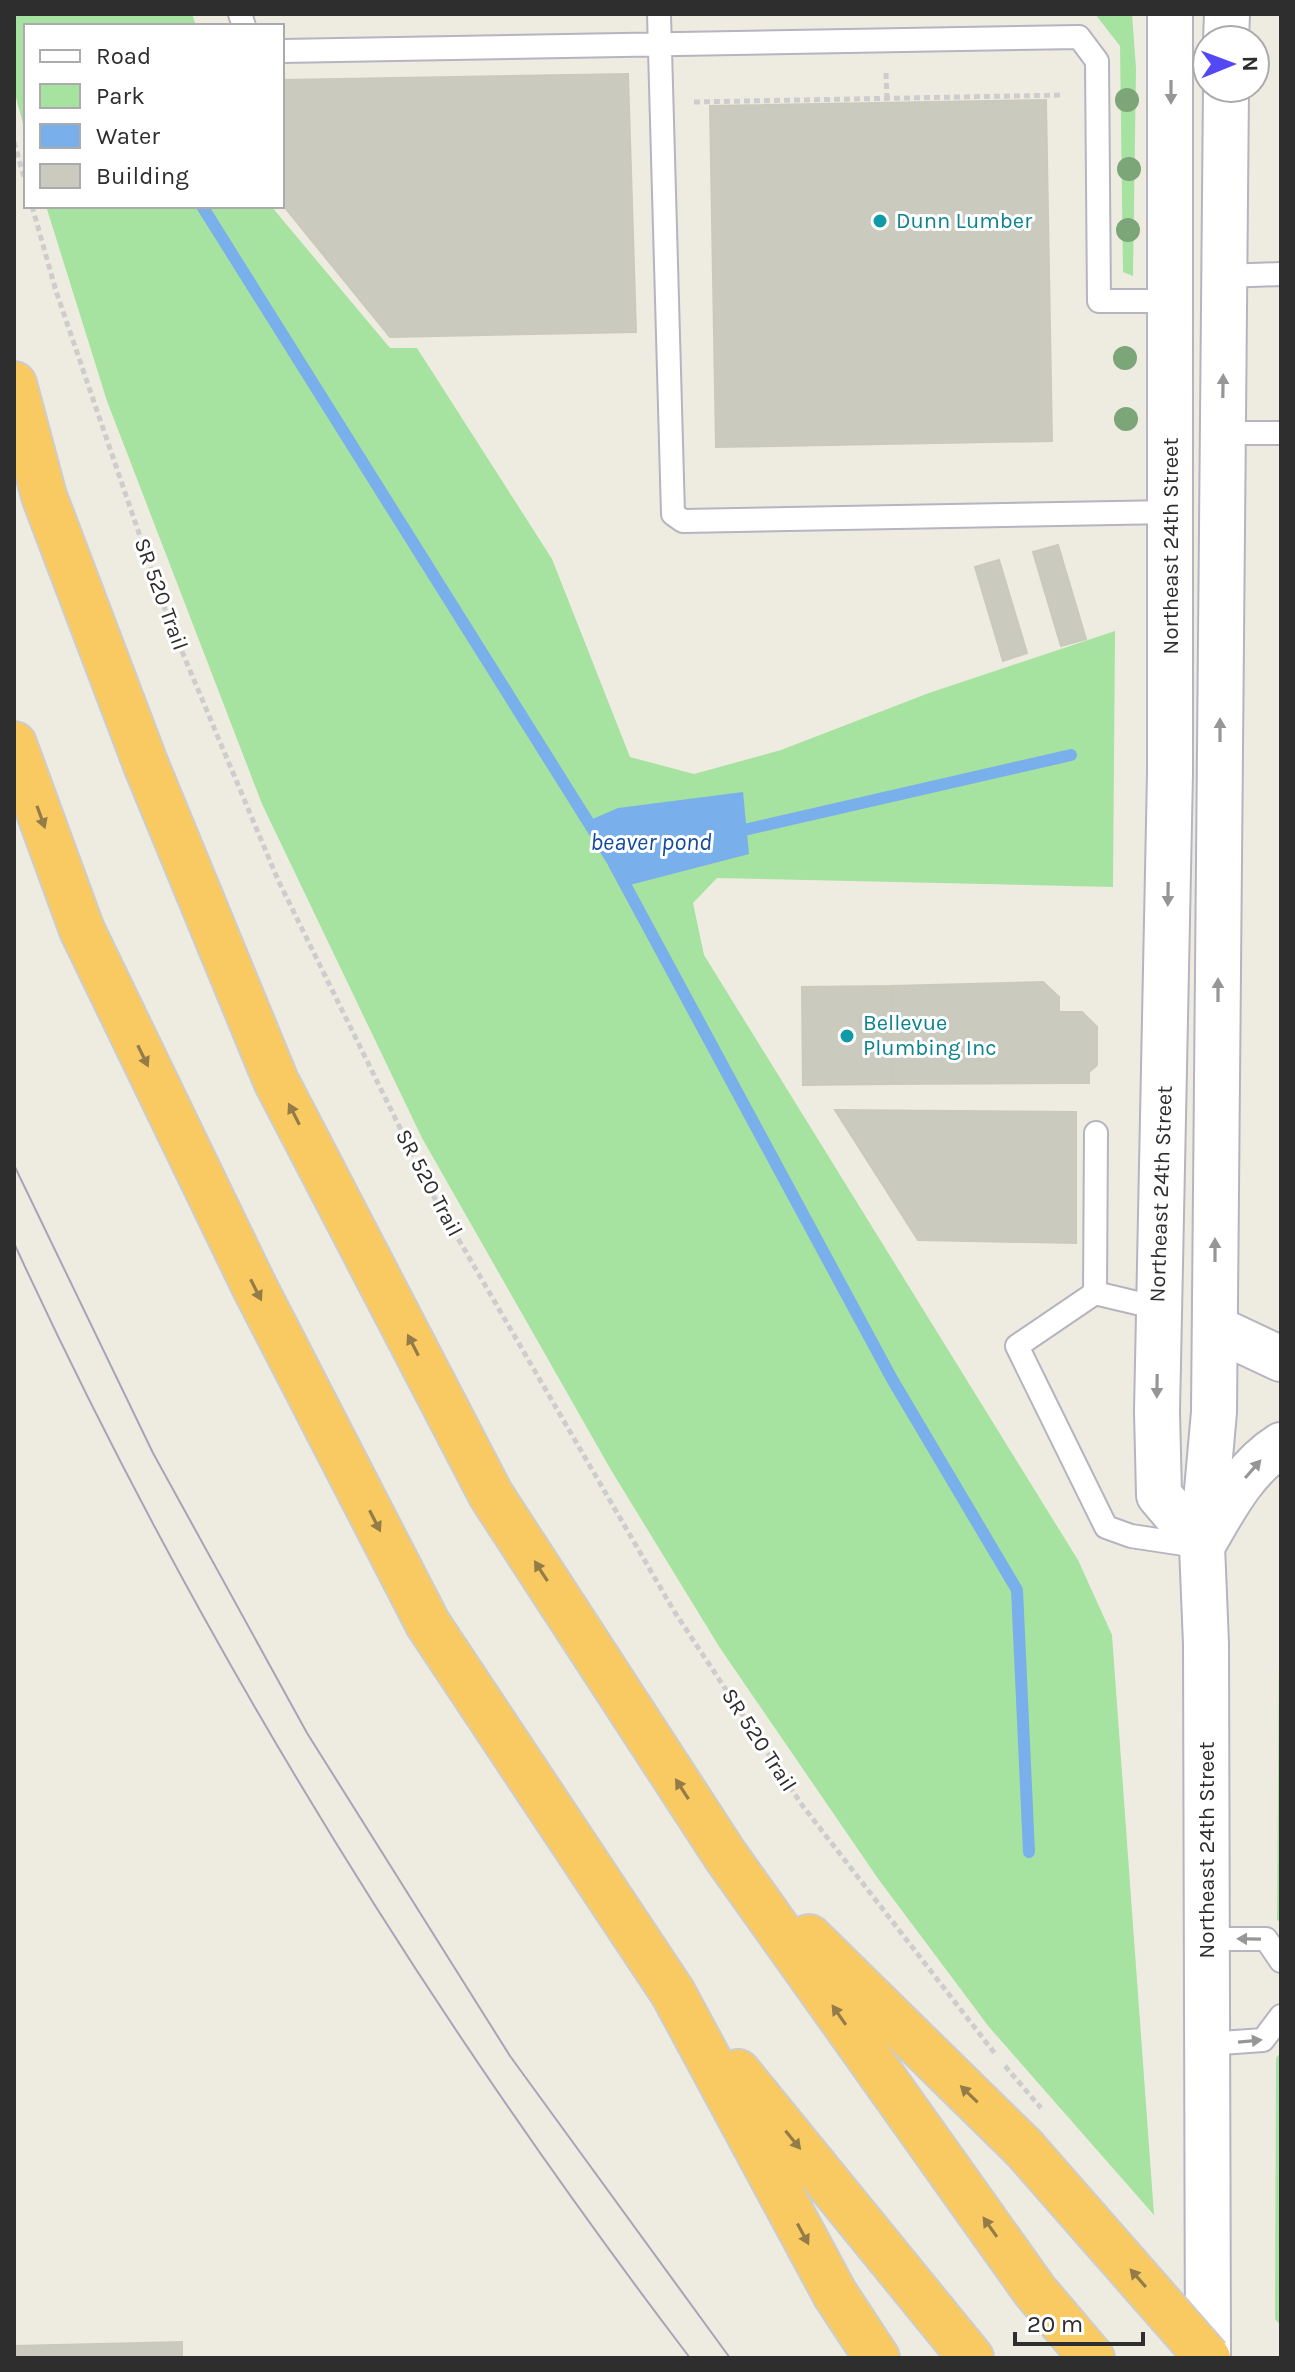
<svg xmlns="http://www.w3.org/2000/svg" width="1295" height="2372" font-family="Karla,sans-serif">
  <rect width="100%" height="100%" fill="#eeece1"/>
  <path fill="#a6e2a0" d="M14,14H192L196,26H26V135L14,90Z
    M1095,14H1132L1136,68L1133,276L1123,272L1120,46Z
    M46,206H271L390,348H417L552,559L630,757L694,774L781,750L929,693L1115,631L1113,887L717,878L693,903L704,955L1078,1560L1112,1635L1154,2215L989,2027L879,1880L720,1648L611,1470L422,1138L262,804L107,401Z
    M1281,1399V1923L1277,1920Z
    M1281,2052V2326L1275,2319L1276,2058Z"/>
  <path fill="#79b0ec" d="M743,792L749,854L626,886L588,821L618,808Z"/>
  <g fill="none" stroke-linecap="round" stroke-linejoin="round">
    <path stroke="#79b0ec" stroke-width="12" d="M202,206L612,860L628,856
      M731,833L1071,755
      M614,864L892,1379L1017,1590L1029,1852"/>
  </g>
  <path fill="#cacabf" stroke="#cac9ba" stroke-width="2" d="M628,74L636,332L390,337L282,204V80Z
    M1046,100L1052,441L716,447L710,106Z
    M1058,545L1086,639L1061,646L1033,552Z
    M999,560L1027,653L1003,661L975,567Z
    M1043,982L1059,997V1012H1082L1097,1027V1065L1089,1072V1083L892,1084L891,986Z
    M891,986L892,1084L803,1085L802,987Z
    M835,1110L1076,1112V1243L918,1240Z
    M182,2342V2358H14V2346Z"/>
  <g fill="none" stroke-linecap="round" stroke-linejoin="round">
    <g stroke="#b5b4c0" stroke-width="26">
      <path id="service" d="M240,14L244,26
        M659,14L673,514L683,521L1171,512
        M282,51L1079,37L1097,61L1099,301H1172
        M1224,276L1281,274
        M1222,433H1281
        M1095,1293L1096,1133
        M1158,1308L1095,1293L1017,1346L1106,1527L1131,1536L1197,1546
        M1207,1939H1266L1281,1961
        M1207,2044L1263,2040L1281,2016"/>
    </g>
    <g stroke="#b5b4c0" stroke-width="48">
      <path id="tertiary" d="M1215,1328L1281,1359
        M1202,1546C1224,1509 1243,1469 1281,1445"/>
    </g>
    <g stroke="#b5b4c0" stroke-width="48">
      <path id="secondary" d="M1170,14V773L1157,1412L1159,1495L1202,1546
        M1226,40L1227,14
        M1208,2358L1206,1644L1202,1546L1214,1412L1226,88"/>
    </g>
    <g stroke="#cdcdcd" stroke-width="48">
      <path id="motorway" d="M14,384L44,496L146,765L276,1081L491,1495L725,1855L1035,2291L1092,2358
        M14,744L82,930L255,1288L428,1624L673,1993L835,2294L877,2358
        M809,1937L1024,2148
        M738,2072L971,2358"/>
    </g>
    <path stroke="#cdcdcd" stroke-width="5" stroke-dasharray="6 4" stroke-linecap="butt" d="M886,73L887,99
      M694,102L1064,95
      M14,142L26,184
      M32,206L56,291L168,618L278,880L434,1197L674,1611L802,1805L996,2055"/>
    <use href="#service" stroke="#fff" stroke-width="22"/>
    <use href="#tertiary" stroke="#fff" stroke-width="44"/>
    <use href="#secondary" stroke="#fff" stroke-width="44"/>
    <use href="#motorway" stroke="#f9ca61" stroke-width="44"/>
    <path stroke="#a6a4b7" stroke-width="2" d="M14,1165L153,1453L307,1733L510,2056L730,2358
      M14,1243C196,1639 426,2011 690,2358"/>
    <g stroke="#cdcdcd" stroke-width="48" stroke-linecap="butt">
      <path id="motorway-bridge" d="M1024,2148L1208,2358"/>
    </g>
    <path stroke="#cdcdcd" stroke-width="5" stroke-dasharray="6 4" stroke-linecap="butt" d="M1005,2066L1041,2108"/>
    <use href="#motorway-bridge" stroke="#f9ca61" stroke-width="44"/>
  </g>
  <g fill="#7ca578">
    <circle cx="1127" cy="100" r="12"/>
    <circle cx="1129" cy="169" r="12"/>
    <circle cx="1128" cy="230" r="12"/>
    <circle cx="1125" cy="358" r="12"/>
    <circle cx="1126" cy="419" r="12"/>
  </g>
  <defs><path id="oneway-solid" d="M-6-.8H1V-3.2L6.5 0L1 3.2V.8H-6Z" transform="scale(2)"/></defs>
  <g fill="#969696">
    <use href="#oneway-solid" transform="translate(1171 92) rotate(90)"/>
    <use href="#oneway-solid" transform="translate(1223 386) rotate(-89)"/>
    <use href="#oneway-solid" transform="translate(1220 730) rotate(-90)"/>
    <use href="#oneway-solid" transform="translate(1168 894) rotate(91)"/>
    <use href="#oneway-solid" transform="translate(1218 990) rotate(-90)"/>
    <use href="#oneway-solid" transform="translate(1215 1250) rotate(-90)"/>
    <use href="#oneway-solid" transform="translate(1157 1386) rotate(91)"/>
    <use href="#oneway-solid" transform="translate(1253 1469) rotate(-49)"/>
    <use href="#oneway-solid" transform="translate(1249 1939) rotate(-179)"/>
    <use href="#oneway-solid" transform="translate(1250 2041) rotate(-5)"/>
  </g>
  <g fill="#947c48">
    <use href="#oneway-solid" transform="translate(41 817) rotate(70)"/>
    <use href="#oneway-solid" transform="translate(143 1056) rotate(64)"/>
    <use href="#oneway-solid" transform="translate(294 1114) rotate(-117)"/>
    <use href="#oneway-solid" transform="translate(256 1290) rotate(63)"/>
    <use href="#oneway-solid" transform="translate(413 1345) rotate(-117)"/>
    <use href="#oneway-solid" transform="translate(375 1521) rotate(63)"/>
    <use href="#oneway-solid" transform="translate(541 1571) rotate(-123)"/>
    <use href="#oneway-solid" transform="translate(682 1789) rotate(-123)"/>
    <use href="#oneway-solid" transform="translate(839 2015) rotate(-125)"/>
    <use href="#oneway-solid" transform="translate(969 2094) rotate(-136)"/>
    <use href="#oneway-solid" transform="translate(793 2140) rotate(51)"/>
    <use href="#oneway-solid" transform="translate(990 2227) rotate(-125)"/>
    <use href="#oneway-solid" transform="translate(803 2234) rotate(62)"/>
    <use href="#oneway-solid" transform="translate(1138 2278) rotate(-131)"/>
  </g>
  <g fill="#0f9aa8" stroke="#fff" stroke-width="3">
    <circle cx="880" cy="221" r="8"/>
    <circle cx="847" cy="1036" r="8"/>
  </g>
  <g text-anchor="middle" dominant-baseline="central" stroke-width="6" stroke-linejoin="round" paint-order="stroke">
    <g font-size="22" fill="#0d838f" stroke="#fff" text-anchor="start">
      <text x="896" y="221">Dunn Lumber</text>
      <text x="863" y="1023">Bellevue<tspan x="863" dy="25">Plumbing Inc</tspan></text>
    </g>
    <g font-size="22" fill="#2e2e2e" stroke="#fff">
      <text transform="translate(1171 546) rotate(-90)">Northeast 24th Street</text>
      <text transform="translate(161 594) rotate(70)">SR 520 Trail</text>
      <text transform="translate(429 1183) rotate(62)">SR 520 Trail</text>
      <text transform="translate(1161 1194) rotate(-88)">Northeast 24th Street</text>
      <text transform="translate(759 1740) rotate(57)">SR 520 Trail</text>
      <text transform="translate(1207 1850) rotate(-90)">Northeast 24th Street</text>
    </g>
    <g font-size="24" font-style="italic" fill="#124a9d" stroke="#fff">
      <text x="651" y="842">beaver pond</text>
    </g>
  </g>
  <rect width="1295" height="2372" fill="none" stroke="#2e2e2e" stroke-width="32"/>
  <rect x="24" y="24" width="260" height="184" fill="#ffffff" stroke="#ababab" stroke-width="2"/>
  <rect x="40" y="50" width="40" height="12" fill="#ffffff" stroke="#ababab" stroke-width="2"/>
  <text x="96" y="64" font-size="24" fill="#2e2e2e">Road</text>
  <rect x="40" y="84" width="40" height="24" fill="#a6e2a0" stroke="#ababab" stroke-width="2"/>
  <text x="96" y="104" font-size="24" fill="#2e2e2e">Park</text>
  <rect x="40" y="124" width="40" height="24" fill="#79b0ec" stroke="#ababab" stroke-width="2"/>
  <text x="96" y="144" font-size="24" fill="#2e2e2e">Water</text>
  <rect x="40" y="164" width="40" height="24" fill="#cacabf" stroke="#ababab" stroke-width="2"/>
  <text x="96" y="184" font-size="24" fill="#2e2e2e">Building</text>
  <g transform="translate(1231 64) rotate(89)"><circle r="38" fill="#ffffff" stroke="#ababab" stroke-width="2"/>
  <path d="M0-6L14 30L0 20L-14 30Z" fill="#5448f4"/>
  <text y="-12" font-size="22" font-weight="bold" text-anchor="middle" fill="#2e2e2e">N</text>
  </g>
  <path d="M1015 2332v12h128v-12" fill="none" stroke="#2e2e2e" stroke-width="4"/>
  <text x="1027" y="2332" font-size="24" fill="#2e2e2e" stroke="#ffffff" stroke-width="6" paint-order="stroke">20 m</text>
</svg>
